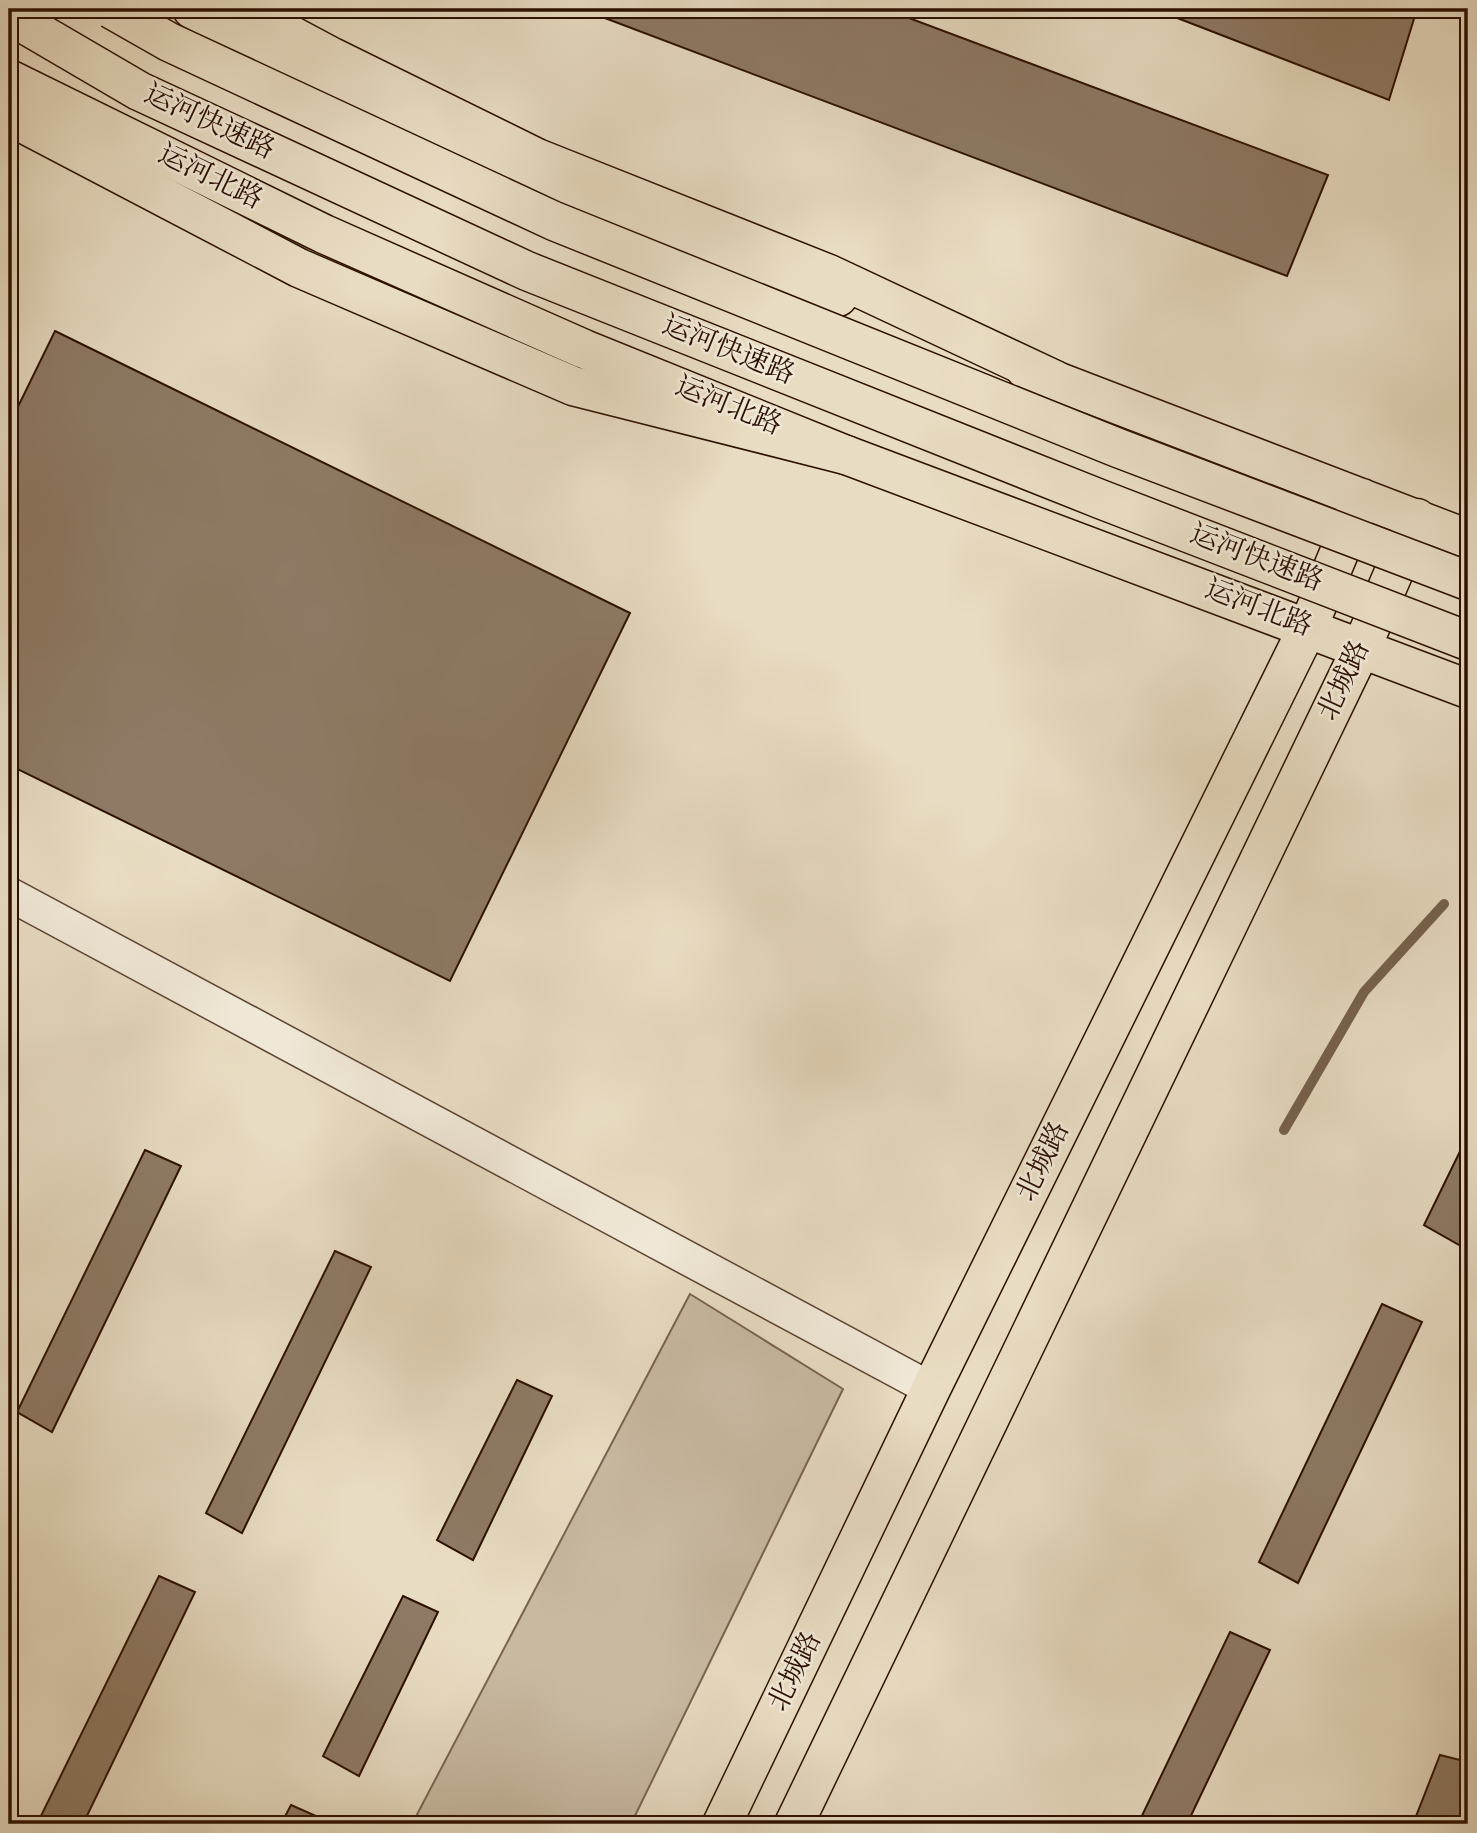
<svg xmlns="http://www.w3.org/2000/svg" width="1477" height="1833" font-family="'Sorts Mill Goudy','Noto Serif SC',serif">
  <rect width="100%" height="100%" fill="#e8dcc2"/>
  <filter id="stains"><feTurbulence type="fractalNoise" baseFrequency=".00286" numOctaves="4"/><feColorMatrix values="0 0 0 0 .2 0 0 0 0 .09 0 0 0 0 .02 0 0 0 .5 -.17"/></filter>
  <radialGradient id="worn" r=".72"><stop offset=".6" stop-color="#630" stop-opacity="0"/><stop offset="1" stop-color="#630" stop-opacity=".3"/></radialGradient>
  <path fill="#c8b9a1" stroke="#7a6451" stroke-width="2" d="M690,1294L843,1389L631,1824H412Z"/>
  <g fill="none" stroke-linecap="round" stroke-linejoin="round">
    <path stroke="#76614d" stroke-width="10" d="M1284,1130L1364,992L1444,904"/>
  </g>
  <path fill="#8e7a65" stroke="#2c1001" stroke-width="2" d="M581,9H885L1328,175L1287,276Z
    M1154,9H1417L1389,100Z
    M55,331L630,613L450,981L9,765V425Z
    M1468,1135V1250L1424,1225Z
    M145,1150L181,1166L52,1432L17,1412Z
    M335,1251L371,1267L242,1533L206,1513Z
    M1382,1304L1422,1322L1298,1583L1259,1562Z
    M517,1380L552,1396L473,1560L437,1540Z
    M159,1576L195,1592L83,1824H37Z
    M403,1596L438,1612L359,1776L323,1756Z
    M1230,1632L1270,1650L1187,1824H1138Z
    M1440,1755L1468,1762V1807L1461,1824H1413Z
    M291,1805L325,1820L323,1824H281Z"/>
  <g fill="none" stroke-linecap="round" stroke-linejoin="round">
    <g stroke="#5b4331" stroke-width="36">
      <path id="minor" d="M9,894L931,1389"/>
    </g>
    <g stroke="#2c1001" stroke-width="41">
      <path id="primary" d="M192,9L283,56L574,197L838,297
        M9,79L324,234L584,349L846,455L1468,689
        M1025,369L1468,539
        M722,1824L931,1389L1308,627L1362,498
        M794,1824L1361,649L1417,518"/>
    </g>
    <g stroke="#2c1001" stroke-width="41">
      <path id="trunk" d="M242,9L332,57L537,158L829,274L1055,380
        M9,116L299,268L573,386L846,455"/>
    </g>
    <use href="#minor" stroke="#f0e8d7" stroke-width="33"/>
    <use href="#primary" stroke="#e8dcc2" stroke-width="38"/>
    <use href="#trunk" stroke="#e8dcc2" stroke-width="38"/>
    <g stroke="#2c1001" stroke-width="41" stroke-linecap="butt">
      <path id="trunk-bridge" d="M111,9L169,42L554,221L1118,448L1468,581
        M9,15L139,91L527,271L1100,499L1468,641"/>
    </g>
    <use href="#trunk-bridge" stroke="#e8dcc2" stroke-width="38"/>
  </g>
  <g text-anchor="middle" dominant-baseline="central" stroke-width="5" stroke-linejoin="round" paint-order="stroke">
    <g font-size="28" fill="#2c1001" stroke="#f0e8d7">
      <text transform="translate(209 123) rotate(25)">运河快速路</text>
      <text transform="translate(210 178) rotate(26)">运河北路</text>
      <text transform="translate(728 351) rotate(22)">运河快速路</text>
      <text transform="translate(728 407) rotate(22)">运河北路</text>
      <text transform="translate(1256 559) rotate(21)">运河快速路</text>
      <text transform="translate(1258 609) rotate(21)">运河北路</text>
      <text transform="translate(1345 681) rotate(-65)">北城路</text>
      <text transform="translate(1044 1162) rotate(-64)">北城路</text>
      <text transform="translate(796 1672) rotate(-64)">北城路</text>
    </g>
  </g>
  <rect width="1477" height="1833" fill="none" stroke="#e8dcc2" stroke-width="35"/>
  <rect x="10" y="10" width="1456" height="1812" fill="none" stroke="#2c1001" stroke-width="3.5"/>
  <rect x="18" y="18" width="1442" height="1798" fill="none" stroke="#2c1001" stroke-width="2"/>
  <rect width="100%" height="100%" filter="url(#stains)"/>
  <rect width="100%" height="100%" fill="url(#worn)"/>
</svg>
